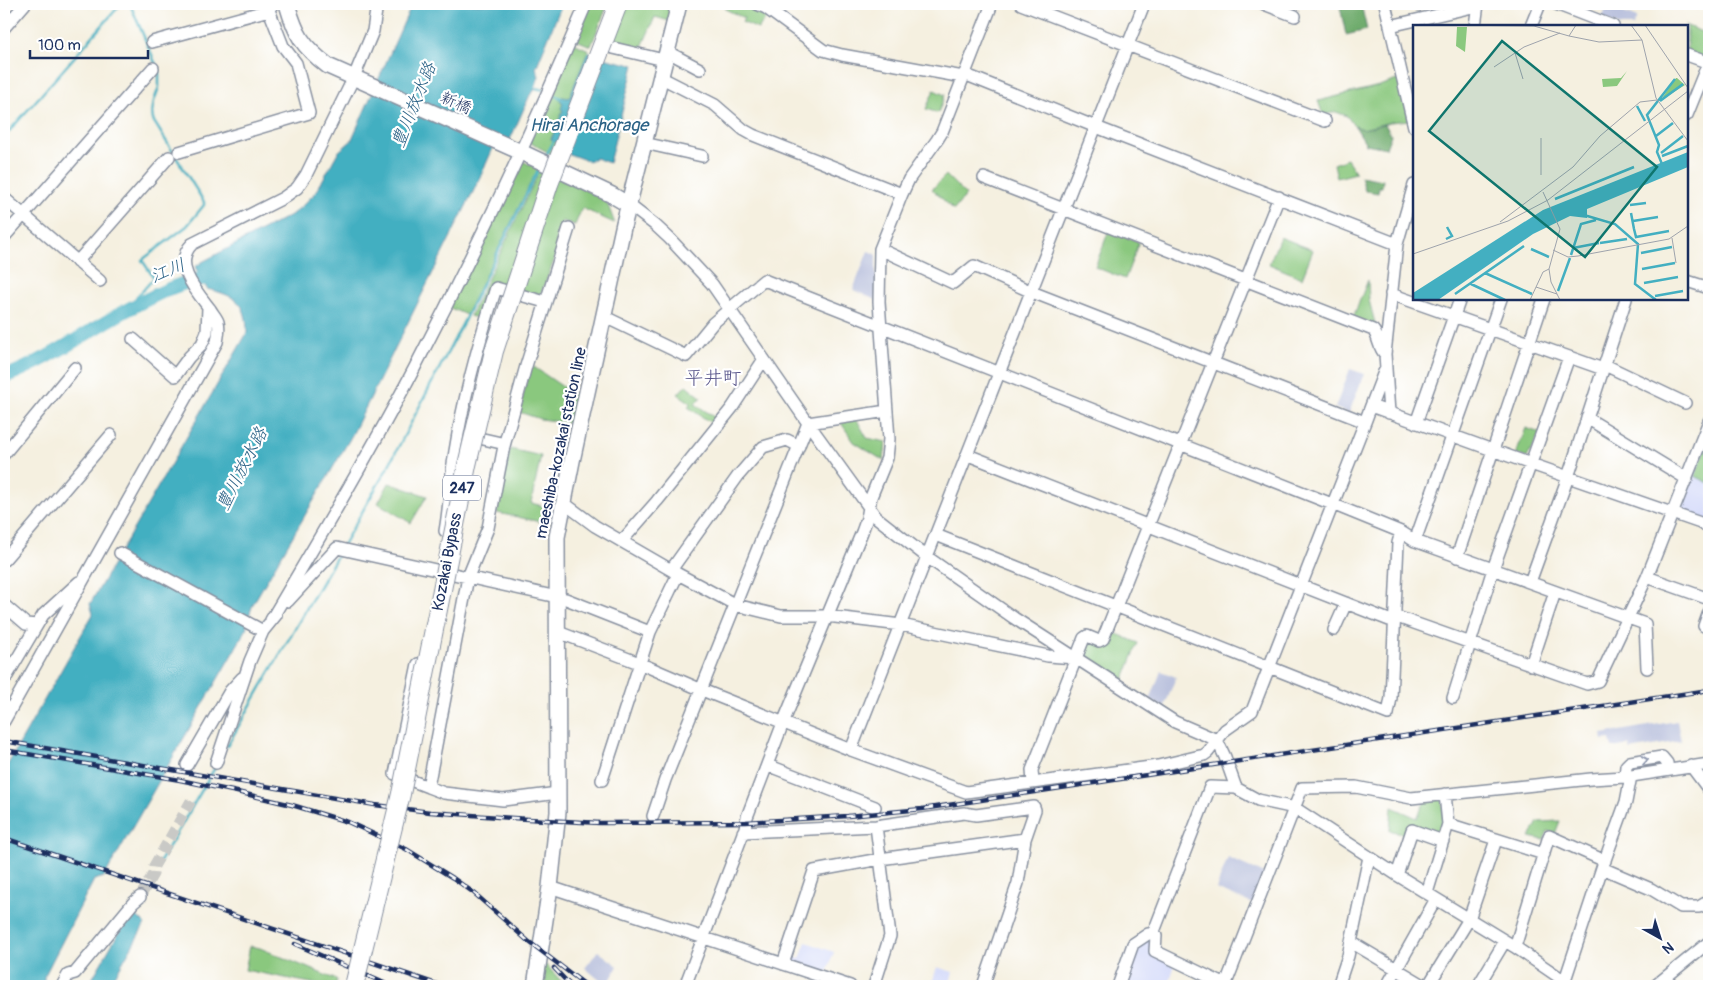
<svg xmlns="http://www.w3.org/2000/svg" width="1713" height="990" font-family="Pangolin,'Klee One',sans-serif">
  <rect width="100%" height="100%" fill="#fff"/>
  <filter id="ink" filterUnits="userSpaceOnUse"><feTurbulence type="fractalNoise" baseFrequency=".02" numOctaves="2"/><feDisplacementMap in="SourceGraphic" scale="10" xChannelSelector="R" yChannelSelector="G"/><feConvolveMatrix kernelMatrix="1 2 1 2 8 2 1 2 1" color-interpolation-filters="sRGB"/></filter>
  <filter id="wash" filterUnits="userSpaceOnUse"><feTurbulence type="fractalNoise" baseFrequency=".0096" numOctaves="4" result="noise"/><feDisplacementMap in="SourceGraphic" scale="20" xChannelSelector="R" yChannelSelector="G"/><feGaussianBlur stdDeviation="1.12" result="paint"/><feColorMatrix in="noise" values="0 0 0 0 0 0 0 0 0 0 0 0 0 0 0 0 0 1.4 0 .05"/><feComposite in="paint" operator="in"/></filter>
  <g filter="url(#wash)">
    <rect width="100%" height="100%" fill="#f5f0e0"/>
    <path fill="#d3d9f9" d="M1709,434V521L1683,511L1681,506Z
      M1146,938L1153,940L1175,965L1168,986H1120L1134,946Z
      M806,942L834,952L826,975L785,961L787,955L800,959Z
      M937,967L953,972L949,986H931Z"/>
    <path fill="#bcc3de" d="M1608,4H1625L1622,12L1637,18L1633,26H1620L1602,19Z
      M868,251L876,254V300L853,290Z
      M1350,369L1364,374L1349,413L1335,408Z
      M1161,671L1176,677L1164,708L1150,700Z
      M1677,721L1681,741L1630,750L1629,745L1612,748L1610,739L1603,740L1602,734Z
      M1228,858L1265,874L1253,904L1216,889Z
      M598,951L618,966L607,986L585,968Z"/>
    <path fill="#8ac87e" stroke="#527c6e" d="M589,4H608L591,46L576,40Z
      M627,4H674L669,21L655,17L641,49L611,42Z
      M728,4C743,4 755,3 768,14L758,29L742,22L744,18L725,9Z
      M1685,25L1709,35V52L1706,60L1687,52V26Z
      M574,43L589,50L569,98L562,97L560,100C569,110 555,129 551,139L558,143L553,155L529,142Z
      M1400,79L1409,120L1390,122L1363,129L1354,126L1347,116L1336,112L1323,115L1318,101L1379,86Z
      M934,90L945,95L938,113L926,109Z
      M1347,159L1356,173L1337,178L1334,164Z
      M520,160L606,200L614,221V223L582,208L575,225L562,221L556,237L557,253L541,294L537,295L490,283L477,318L470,316L537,176L535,175L530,184L466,315L448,307Z
      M946,175L966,195L954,210L932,189Z
      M1109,230L1139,242L1125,279L1095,267Z
      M1280,237L1313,250L1302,278L1269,264Z
      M1368,280L1369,300L1377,331L1352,320Z
      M531,365L582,400L576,424L540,419L519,412Z
      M686,385L701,397L695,404L719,420L714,425L688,407L691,403L678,394Z
      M839,420H857L867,438L886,442L884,461L854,442Z
      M1526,428L1540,433L1527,458L1516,454Z
      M1709,440V483L1695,476Z
      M510,449L541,456L531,503L551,508L547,523L497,513Z
      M389,483L427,496L411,523L378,503Z
      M1108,630L1138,643L1123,682L1081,653L1086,640L1099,643Z
      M1442,799L1445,823L1440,837L1407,836L1390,830L1392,807L1417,818L1425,801Z
      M1560,821L1555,834L1548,831L1544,840L1530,837L1538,822Z
      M250,946L260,948L337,980L335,986H326L245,970Z
      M546,965L566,986H540L543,966Z"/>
    <path fill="#6fac6d" stroke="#456e66" d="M1356,4H1361L1367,30L1346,35L1340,7Z
      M1385,124L1391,135L1386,148L1366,144L1355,126L1363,129Z
      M1361,176L1383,180L1382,187H1379L1378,193L1365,191Z"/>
    <path fill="#43afc1" stroke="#2f6f90" d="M412,4H562L536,68L539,76L534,91L530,95L509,142L498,137L478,182L351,437L253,604L248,619L246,630L104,877L94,880L44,977V986H4V771L93,614L90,604L247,333C247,301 235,296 207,289L195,267L202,262L291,215L301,207L316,192L338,152L351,141Z
      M588,52L611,60L634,65L609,163L596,158L588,161L569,154L558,143L551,140L563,110L561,109L563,103L560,100L562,97L569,98Z
      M130,913H134L145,924L109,986H88Z"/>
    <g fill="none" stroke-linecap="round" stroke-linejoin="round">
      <path stroke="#43afc1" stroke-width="2.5" d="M535,88L544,90
        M551,94L561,98
        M4,137L121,4
        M545,157L554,141
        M125,310L154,278L142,260L187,226L204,205V202L153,120L152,113L154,101L159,87V72L130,4
        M343,545L388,467L464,321L540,166
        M227,746L337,556
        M157,867L216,766"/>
      <path stroke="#43afc1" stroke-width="14" d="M4,377C54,358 97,324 146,300C171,287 190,279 218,277"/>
    </g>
  </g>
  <g filter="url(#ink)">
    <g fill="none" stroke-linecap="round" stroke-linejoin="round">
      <path stroke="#c9c9c6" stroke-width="11" stroke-dasharray="11 5.5" stroke-linecap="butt" d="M140,897L153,874L154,866L191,801"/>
      <g stroke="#88909f" stroke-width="14">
        <path id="minor" d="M757,4L766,8L823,50L842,55L963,77
          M1021,4L1325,121
          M1264,4L1295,16
          M1385,4L1414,127
          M1556,4L1613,26
          M1390,26L1477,6
          M1475,26L1478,4
          M1531,26L1540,4
          M4,28L25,4
          M152,42L269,10L272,5
          M609,47L664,60
          M666,51L700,69
          M1687,55L1709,63
          M964,74L1096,127L1397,244
          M660,77L715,105L744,130L753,135L902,194
          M1687,115L1708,63
          M644,143L702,156
          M179,152L309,113L296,63L283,46L269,10
          M984,178L1373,330C1379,337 1378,347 1385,354
          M4,198L100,281
          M629,205L655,225L670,239L712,284L808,423L876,517L927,557L1014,618L1175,722L1217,740L1225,757L1236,788
          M4,237L153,68
          M880,249L953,283L974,266L1032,292L1365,422L1371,406L1531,464L1709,526
          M77,262L169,157
          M1687,281L1709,288
          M1391,294L1603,369
          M605,317L686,356L713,323L764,280L1332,504L1401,532L1415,541L1645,624L1647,668
          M133,339L175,376L189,357L202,344L207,332L208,307
          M1605,365L1685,403
          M1371,406L1384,372
          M1389,413L1385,354L1397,244L1414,185
          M1587,418L1687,479
          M808,423L887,411
          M1416,423L1460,299
          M479,438L501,443L504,446
          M4,454L75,368
          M968,455L1389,620L1400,618L1587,684L1598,681L1647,577L1709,421
          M564,503L595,526L678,574L736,605L781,616H827L901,625L1048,656L1075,658
          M445,531C450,504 450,477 455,451C464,395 479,341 496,288L545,302
          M936,535L1388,714L1391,698L1398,543L1401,532
          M622,541L657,501L732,408L764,359
          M1415,541L1501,299
          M120,553L263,631
          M1457,557L1544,299
          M4,560L111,435
          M671,570L738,476L757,454L763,447L787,440L799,446
          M1647,577L1709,599
          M1530,582L1568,477L1626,299
          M288,601L337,548L566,599L650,632
          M4,605L26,624L37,625
          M271,620C320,537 370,453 415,367C477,248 534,127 586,4
          M1704,626L1709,612
          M1334,630L1346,603
          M558,632L639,663L702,690L851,750L966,792L1158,766L1204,755L1208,752L1225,730L1252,711L1365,422
          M418,664L395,774L428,787L468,577L488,528L504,446L526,366L569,228
          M1531,665L1555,592
          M4,681L43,615L79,582
          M1453,698L1493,569L1569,357
          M4,721L217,342C218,336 220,329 218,322C217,318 212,313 210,309C196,291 172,264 192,244L283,198L297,188L306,175L354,77L373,31L377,4
          M851,750C949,502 1046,253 1144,4
          M216,763L250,661L263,631L276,615
          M187,765L230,691L242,678
          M767,765L875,807
          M1691,766L1709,790
          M1625,777L1626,766L1630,762L1662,757L1667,763L1668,770
          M602,780L650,632L678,574
          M1033,783L1032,770L1084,638L1087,636L1099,641L1103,639L1279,197
          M428,787L444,793L503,800L558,793
          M1445,794L1448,824
          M653,816L665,780L808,423
          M743,832L876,826L964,813L976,815L1034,807L1035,810L1025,839L1018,883L983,986
          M1602,868L1651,889L1681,907H1699L1709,901
          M1397,875L1412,830L1443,841
          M550,887L850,986
          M1427,893L1448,824L1544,854
          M1153,934L1156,936L1155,951L1228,986
          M1351,942L1425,986
          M1515,947L1549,836L1605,861
          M783,964L814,871L880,859L1025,839
          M62,986L68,975L75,973L133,903L140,897
          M685,986L745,828L747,817L783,723L862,532L867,518L871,497L887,458L889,439L879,302L880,249L902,194L909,179L937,140L942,132L992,4
          M874,986L890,936L876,826
          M1118,986L1133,944L1148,934H1153L1210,787L1236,788L1258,800L1295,808L1397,875L1515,947L1572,986
          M1225,986L1302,788L1356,787L1411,798L1591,779L1625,777L1709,764
          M1338,986L1348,956L1369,857
          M1387,986L1436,899
          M1428,986L1469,919L1496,840
          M1478,986L1505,941
          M1563,986L1602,868L1626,802L1631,776
          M1655,986L1709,942"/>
      </g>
      <g stroke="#88909f" stroke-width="18">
        <path id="major" d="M287,4C296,35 302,46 328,66L521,152L612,195L629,205
          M535,986L550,887L558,812L557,537L572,461L624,223L679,4"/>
      </g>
      <use href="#minor" stroke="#fff" stroke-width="11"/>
      <use href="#major" stroke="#fff" stroke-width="15"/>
      <g stroke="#1b2f5e" stroke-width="4.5">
        <path id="rail" d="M4,741L375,805L430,812L528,819L600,823L746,822L848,816L922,809L1709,690
          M4,750L180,780L237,792L292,805L348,822L406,849L453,878L474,893L528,941L587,986
          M4,838L442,986
          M295,944L391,986
          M554,968L571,986"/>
      </g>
      <use href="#rail" stroke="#fff" stroke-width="2.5" stroke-dasharray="8" stroke-linecap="butt"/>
      <g stroke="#88909f" stroke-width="20" stroke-linecap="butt">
        <path id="highway-bridge" d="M354,986L401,794L467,465L494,351L549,184L618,4"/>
      </g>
      <use href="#highway-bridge" stroke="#fff" stroke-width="18"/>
    </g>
    <defs><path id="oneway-chevron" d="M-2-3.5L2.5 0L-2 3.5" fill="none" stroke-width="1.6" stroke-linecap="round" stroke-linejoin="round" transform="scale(1.25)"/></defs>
    <use stroke="#8d97ae" href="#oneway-chevron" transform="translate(1645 760) rotate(-9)"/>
  </g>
  <g text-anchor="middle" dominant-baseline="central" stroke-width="4.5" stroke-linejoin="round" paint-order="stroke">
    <rect fill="#fff" stroke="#5f6d8e" stroke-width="1" x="443" y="475.5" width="38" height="25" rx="4"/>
    <g font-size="15" font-weight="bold" fill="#1b2f5e">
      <text x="462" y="488">247</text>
    </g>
    <g font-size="16" fill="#1b2f5e" stroke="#fff">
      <text transform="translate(456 103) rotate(24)">新橋</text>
      <text transform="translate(561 443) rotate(-78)">maeshiba-kozakai station line</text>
      <text transform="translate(447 562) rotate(-79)">Kozakai Bypass</text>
    </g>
    <g font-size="18" font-style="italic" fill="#2b6286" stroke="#fff">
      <text transform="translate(414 105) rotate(-68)">豊川放水路</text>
      <text x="589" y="125">Hirai Anchorage</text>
      <text transform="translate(168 271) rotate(-22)">江川</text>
      <text transform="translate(242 469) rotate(-63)">豊川放水路</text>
    </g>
    <g font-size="19" fill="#565389" stroke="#fff">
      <text x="713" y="378">平井町</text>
    </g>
  </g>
  <g transform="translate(1413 25)">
    <rect width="275" height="275" fill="#f5f0e0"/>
    <path d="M44,2H54L52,27L43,21ZM214,46L204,61L190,62L189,54L208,53ZM264,53L272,60L247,76L263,53Z" fill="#8ac87e"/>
    <path d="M275,127V142L174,184V193L157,191L120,209L25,275H0V268L130,185Z" fill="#43afc1"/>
    <path fill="none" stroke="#43afc1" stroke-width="2.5" d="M247,76L270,59M224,81L232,96M243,111L260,98M248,128L270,111M249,131L275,121M249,139L244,127L246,120L234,90L262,54M142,174L221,142M217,180L233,178M218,188L221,204M171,190L202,199L225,219L222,259L243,275M220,196L245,192M221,204L223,212L256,206M33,214L39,211L34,202M187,218L214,214M160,223L186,218M118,224L136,232M228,228L259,222M158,230L168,199L183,195M229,244L262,238M72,248L119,269M231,258L265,252M58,259L92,275M145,266L157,233M42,269L111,221M242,271L270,266"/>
    <path fill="none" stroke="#9ea3ac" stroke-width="1" d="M32,0L121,1L156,11L163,0M218,0L229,15L243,73L275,116M232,0L275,63M156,11L186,17L229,15M102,28L110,54M81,42L111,22L147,8M128,150V113M130,167L147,204L136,244L138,257L147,275M87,197L160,142L187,111L227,77L244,75M259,213L263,238M140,225L155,232L165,231L256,214L275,201M0,229L95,196L135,175L275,66M123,262L144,269M117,275L130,247L136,244"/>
    <path fill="#0f766e" fill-opacity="0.15" stroke="#0f766e" stroke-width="2.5" d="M89,16L244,142L172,232L16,106Z"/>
    <rect width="275" height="275" fill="none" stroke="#1b2f5e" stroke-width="2.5"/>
  </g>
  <rect width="1713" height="990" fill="none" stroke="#fff" stroke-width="20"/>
  <g transform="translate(1660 938) rotate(141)" stroke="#ffffff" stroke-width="4" paint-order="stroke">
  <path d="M0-4L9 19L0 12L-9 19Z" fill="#1b2f5e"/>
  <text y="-8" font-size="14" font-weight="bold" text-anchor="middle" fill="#1b2f5e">N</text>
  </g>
  <path d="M30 50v8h118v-8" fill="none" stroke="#1b2f5e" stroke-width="2.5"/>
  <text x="38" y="50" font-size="15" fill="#1b2f5e" stroke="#ffffff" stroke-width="4" paint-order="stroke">100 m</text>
</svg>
